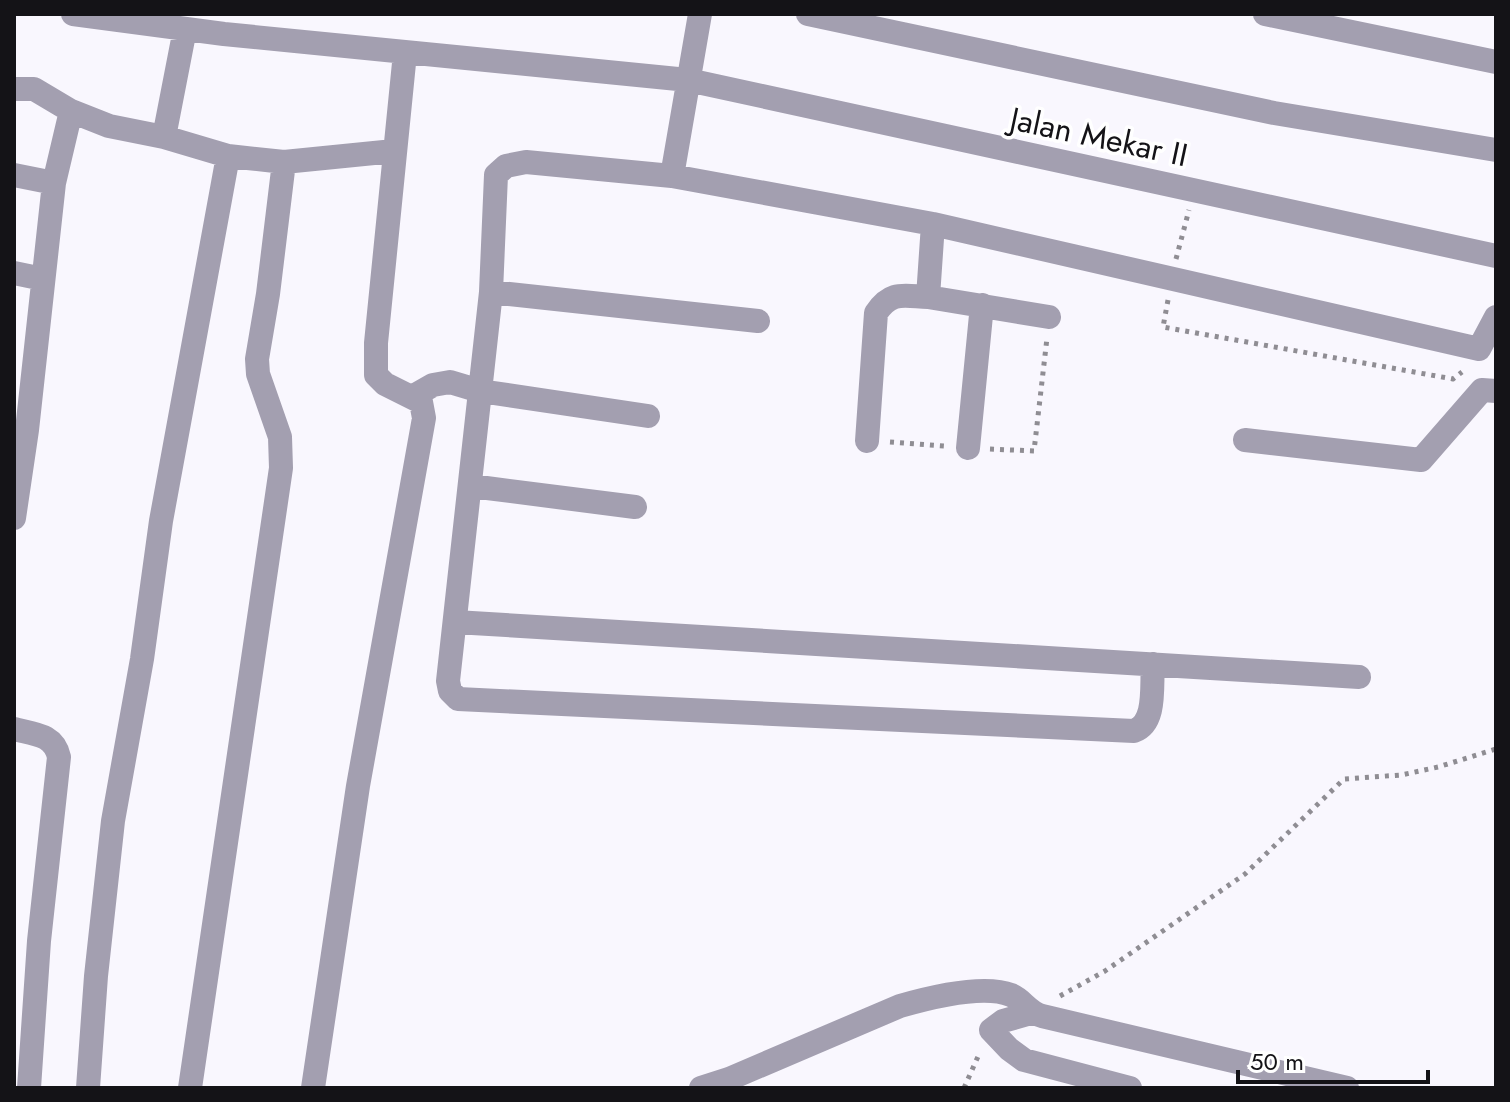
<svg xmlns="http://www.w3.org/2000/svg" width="1510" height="1102" font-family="Jost,sans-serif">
  <rect width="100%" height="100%" fill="#f9f7fe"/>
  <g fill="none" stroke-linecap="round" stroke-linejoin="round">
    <path stroke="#8f8d93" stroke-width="5" stroke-dasharray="4 6" stroke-linecap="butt" d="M1176,259L1189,210
      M1168,300L1163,327L1453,379L1462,372
      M890,442L944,446
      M990,449L1034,451L1047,338
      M1060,996L1105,971L1245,874L1344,779L1401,775L1438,767L1496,749
      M964,1088L980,1052"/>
    <path stroke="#a39fb0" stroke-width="24" d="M73,14L224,34L688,80L1496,256
      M808,14L1274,113L1496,150
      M1265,14L1496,62
      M14,89H34L71,111L109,126L164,137L228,156L284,162L394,151
      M164,137L185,29
      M14,175L54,183
      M672,176L700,14
      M933,224L928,297L1049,317
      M14,273L43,279
      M491,292L758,321
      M412,397L433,385L450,382L480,391L648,416
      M1245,440L1421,460L1482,390L1496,391
      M867,441L876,313C891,290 904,296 928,297
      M968,448L982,305
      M471,486L635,507
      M14,518L27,430L54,183L71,111
      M455,622L1359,677
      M1153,664C1151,685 1157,723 1134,731L458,699L450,691L448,681L491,292L496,175L506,166L526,162L672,176L933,224L1479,349L1496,317
      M14,729C34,734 54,734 59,757L39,941L29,1088
      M1031,1013L1003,1021L991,1030L1009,1049L1024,1060L1130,1088
      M88,1088L96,976L113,821L142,659L161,521L228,156
      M190,1088L281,468L280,437L258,374L257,359L268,294L284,162
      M313,1088L358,786L424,418L421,402L385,384L376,375V343L405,53
      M701,1088L729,1079L900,1006C928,998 983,984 1011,995C1023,1000 1028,1012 1042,1016L1347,1088"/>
  </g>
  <g text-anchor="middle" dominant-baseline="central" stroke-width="7" stroke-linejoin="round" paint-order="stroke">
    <g font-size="32" fill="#141317" stroke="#fff">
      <text transform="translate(1099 137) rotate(12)">Jalan Mekar II</text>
    </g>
  </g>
  <rect width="1510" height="1102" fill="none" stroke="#141317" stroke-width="32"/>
  <path d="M1238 1070v12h190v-12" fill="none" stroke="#141317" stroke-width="4"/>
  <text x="1250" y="1070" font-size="24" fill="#141317" stroke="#ffffff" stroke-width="6" paint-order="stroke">50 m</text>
</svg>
